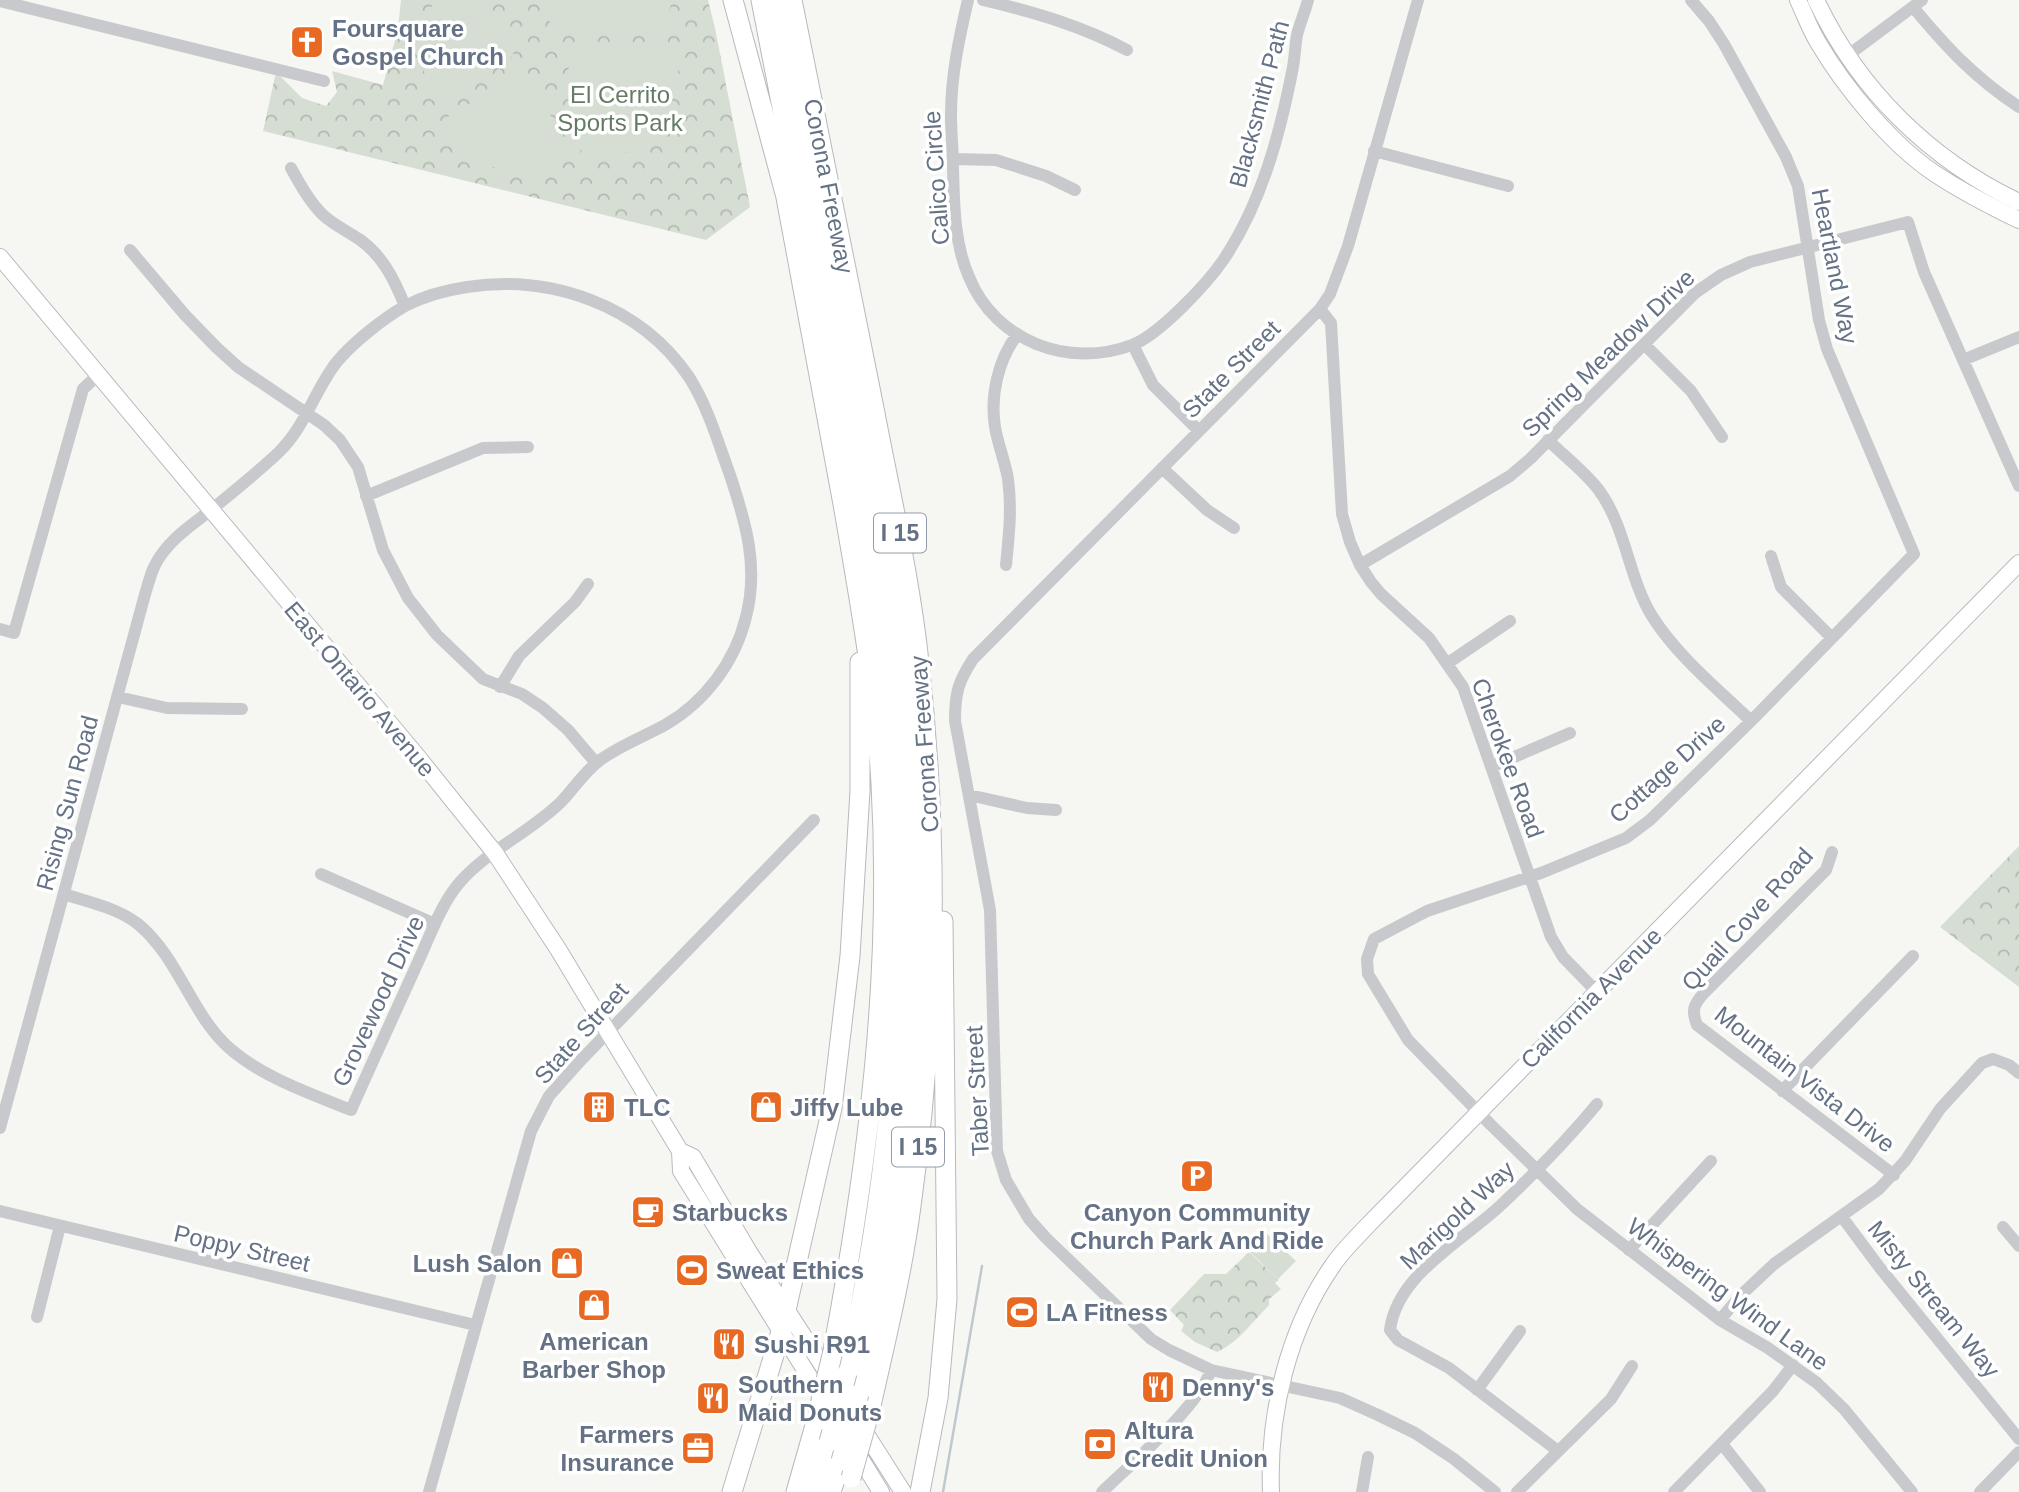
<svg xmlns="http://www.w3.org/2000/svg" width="2019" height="1492" font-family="Helvetica,sans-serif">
  <defs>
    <pattern id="forest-crowns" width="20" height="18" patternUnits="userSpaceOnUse" patternTransform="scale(1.75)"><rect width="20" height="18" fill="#d6ded4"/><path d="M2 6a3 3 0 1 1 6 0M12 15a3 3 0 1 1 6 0" fill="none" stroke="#b1b8b2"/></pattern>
  </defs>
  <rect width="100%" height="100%" fill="#f6f7f3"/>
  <path fill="url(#forest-crowns)" d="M401,0H708L715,28L750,207L706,240L263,131L276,72L302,98L326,106L337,92L332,71L383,85L398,29Z
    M2019,846V987L1940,927Z
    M1249,1252L1279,1280L1275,1283L1281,1289L1269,1299V1305C1254,1320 1238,1343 1217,1352L1195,1342L1181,1331L1184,1325L1170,1310L1204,1274H1226Z"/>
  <path fill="#d6ded4" d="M435,0H485L515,43L513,56L472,84L439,100C415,68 415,34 435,0Z
    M546,0H673L666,18V27L615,33L556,29L545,16Z
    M676,46C686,89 664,131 626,152C613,158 598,161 584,164L573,109L568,62L576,52L624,47Z
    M524,78L536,82L556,128L566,162C554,166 542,172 529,173C491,176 460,150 447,117L481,97Z
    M1267,1234L1296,1261L1278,1279L1250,1252Z"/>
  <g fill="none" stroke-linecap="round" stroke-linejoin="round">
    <path stroke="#bfc8ce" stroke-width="2.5" d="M943,1492L982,1266"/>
    <g stroke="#b7babf" stroke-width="18">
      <path id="major" d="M1798,0C1805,15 1810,30 1819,44C1845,88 1891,144 1934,173C1961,191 1990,206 2019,220
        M1816,0C1858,89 1930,160 2019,202
        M0,257L417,756L495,853L558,949L680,1151L681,1171L825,1402
        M680,1151L693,1157L749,1252L832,1380
        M861,1426L903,1492
        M854,1448L881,1492
        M1271,1492C1268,1414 1288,1329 1333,1265C1343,1250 1357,1237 1369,1224L2019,563"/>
    </g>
    <g stroke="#b7b9bd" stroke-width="21">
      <path id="highway" d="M733,0L786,197
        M761,0C786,128 811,256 836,384C856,487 878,589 890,693C896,744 898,796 899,847C904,1026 885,1198 847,1373
        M778,0C802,120 825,241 849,362C874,488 902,617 910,746C924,963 911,1182 859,1394
        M792,0C819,136 847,272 874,408C890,493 910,577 919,662C939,842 936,1027 911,1206C902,1275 885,1343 870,1410
        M785,192C805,296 824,400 843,504C859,597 876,689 881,784C892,977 868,1162 833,1351
        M732,1492L781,1332L832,1108L850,956L860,791V662
        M796,1492L816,1422
        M814,1492L829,1442
        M831,1492L841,1461
        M920,1492L938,1398L947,1299L943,921"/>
    </g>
    <path stroke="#c7c9cd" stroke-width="12" d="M968,0C959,38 951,76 951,115C951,132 953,150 953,168C954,204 954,243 969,277C995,341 1068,369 1132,345C1159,335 1207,284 1224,259C1262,202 1280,134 1293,67C1295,56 1295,46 1297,35C1300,23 1305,12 1308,0
      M983,0C1034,12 1082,26 1127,50
      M1418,0L1348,246L1330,294L1320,309L973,659C958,682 955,693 955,721L990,910L997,1151L1006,1180L1029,1219L1046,1238L1151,1339L1169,1350L1211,1370L1340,1398L1378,1415L1415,1433L1454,1459L1495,1492
      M1691,0L1709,21L1724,44L1786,157L1798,186L1819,320L1827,349L1914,554L1751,721L1650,820L1626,838L1541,873L1427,911L1374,939L1367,959L1368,974L1408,1040L1490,1124L1577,1209L1720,1320L1768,1348L1817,1383L1844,1409L1912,1492
      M0,1L324,81
      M1913,7C1946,47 1975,78 2019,107
      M1847,56L1922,0
      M1374,151L1508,186
      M953,159L996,160L1046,176L1075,190
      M291,168C300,184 309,201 322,214C332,224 347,231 359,239C383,256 394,279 405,306
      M130,250L185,315L216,347L238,367L324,425L340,440L358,467L383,550L408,598L437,635L483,679L522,694L543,708L568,730L596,763
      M1320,309L1331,323L1342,514L1350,542L1360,565L1371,582L1381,594L1429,638L1463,687L1551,937L1563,957L1597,992
      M1133,345L1153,385L1199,431
      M1645,345L1691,391L1722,437
      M1963,360L2019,337
      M1548,440C1564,456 1584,471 1598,489C1626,526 1628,577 1652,616C1677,656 1718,689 1751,721
      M1162,468L1207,510L1234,528
      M366,496L483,448L528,447
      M1771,556L1781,587L1832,638
      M1006,565C1009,535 1012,508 1008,479C1005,461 998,445 995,427C990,396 998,360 1017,335
      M1360,565L1510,476L1530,459L1695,293L1721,275L1750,262L1908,222L1924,272L2019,486
      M0,629L14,633L83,389L99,374
      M1448,663L1510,621
      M500,687L519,656L575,602L588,584
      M118,697L167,708L242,709
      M1491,767L1570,733
      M969,795L1027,808L1056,810
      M1832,852L1826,870L1704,993C1694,1004 1691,1010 1697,1025L1894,1175
      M321,874L435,924
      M1782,1091L1913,956
      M0,1128L144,598C147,588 150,576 154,567C166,542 190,526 211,510C234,491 258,472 279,452C305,427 315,390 336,363C352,343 384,318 405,306C424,296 447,290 467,287C551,274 640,305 689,377C708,407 718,442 730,475C746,523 759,567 746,617C735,662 705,702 665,725C643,737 621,745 600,760C585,771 575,787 562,801C531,832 488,850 460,882C441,904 430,936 418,962C396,1011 373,1060 351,1110C309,1093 261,1077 227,1046C190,1011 178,957 138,924C118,908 88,902 64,894
      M0,1211L475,1325
      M1842,1217L1880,1268L2019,1439
      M2003,1227L2019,1246
      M1629,1250L1711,1161
      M37,1317L60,1226
      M1720,1320L1740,1296L1774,1264L1879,1189L1905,1161L1940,1109L1982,1063L1993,1059L2009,1065L2019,1073
      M1477,1390L1520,1331
      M1722,1444L1760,1492
      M1558,1451L1449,1368L1398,1340L1390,1330C1397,1274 1464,1240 1501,1205C1535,1173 1568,1139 1597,1104
      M429,1492L531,1131L549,1096L581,1060L814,820
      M1102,1492C1131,1464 1199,1406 1211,1370
      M1362,1492L1368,1457
      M1517,1492L1611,1399L1632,1366
      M1674,1492L1773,1391L1793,1365
      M1980,1492L2019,1452"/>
    <use href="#major" stroke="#fff" stroke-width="16"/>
    <use href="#highway" stroke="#fff" stroke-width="19"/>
    <g stroke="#b7b9bd" stroke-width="21" stroke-linecap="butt">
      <path id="highway-bridge" d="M816,1422L833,1351
        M829,1442L847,1373
        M841,1461L859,1394
        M851,1478L870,1410"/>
    </g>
    <use href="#highway-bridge" stroke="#fff" stroke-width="19"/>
  </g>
  <defs>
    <g id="church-square" transform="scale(1.75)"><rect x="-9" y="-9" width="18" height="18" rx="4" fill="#e86922" stroke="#fff"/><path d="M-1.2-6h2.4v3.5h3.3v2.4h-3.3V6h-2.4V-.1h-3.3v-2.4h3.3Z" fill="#fff"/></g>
    <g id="building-square" transform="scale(1.75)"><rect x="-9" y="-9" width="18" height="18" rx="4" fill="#e86922" stroke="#fff"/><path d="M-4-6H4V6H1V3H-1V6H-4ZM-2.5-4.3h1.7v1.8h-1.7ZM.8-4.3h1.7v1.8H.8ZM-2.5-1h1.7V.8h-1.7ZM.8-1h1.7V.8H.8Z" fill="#fff"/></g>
    <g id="shop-square" transform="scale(1.75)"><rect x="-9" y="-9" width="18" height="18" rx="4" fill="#e86922" stroke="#fff"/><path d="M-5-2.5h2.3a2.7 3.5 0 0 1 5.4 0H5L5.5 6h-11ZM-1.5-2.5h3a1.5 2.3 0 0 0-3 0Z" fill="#fff"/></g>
    <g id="parking-square" transform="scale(1.75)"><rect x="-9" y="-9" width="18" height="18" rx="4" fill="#e86922" stroke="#fff"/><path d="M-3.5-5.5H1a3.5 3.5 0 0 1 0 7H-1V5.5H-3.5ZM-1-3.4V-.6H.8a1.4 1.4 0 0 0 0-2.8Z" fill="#fff"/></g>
    <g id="cafe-square" transform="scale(1.75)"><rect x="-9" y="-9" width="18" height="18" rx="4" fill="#e86922" stroke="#fff"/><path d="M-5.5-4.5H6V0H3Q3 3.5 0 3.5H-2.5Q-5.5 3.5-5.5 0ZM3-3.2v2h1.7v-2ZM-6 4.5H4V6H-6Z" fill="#fff"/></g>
    <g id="stadium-square" transform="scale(1.75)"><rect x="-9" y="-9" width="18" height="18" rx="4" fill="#e86922" stroke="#fff"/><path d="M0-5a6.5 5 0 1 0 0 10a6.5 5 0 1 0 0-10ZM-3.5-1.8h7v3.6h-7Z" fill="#fff"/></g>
    <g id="restaurant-square" transform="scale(1.75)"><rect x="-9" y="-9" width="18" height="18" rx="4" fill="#e86922" stroke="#fff"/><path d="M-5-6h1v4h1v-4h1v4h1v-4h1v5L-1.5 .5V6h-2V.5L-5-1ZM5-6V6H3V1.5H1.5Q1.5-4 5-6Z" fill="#fff"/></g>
    <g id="bank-square" transform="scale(1.75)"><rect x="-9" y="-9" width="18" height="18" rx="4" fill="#e86922" stroke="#fff"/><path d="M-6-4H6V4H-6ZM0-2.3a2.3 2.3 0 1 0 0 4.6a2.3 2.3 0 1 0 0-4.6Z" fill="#fff"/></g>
    <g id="office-square" transform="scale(1.75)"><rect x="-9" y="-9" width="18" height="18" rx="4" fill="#e86922" stroke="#fff"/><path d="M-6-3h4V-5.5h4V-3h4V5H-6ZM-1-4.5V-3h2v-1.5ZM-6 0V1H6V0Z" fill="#fff"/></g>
  </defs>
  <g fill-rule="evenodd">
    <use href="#church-square" x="307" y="42"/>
    <use href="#building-square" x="599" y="1107"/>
    <use href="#shop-square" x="766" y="1107"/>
    <use href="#parking-square" x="1197" y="1176"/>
    <use href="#cafe-square" x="648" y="1212"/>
    <use href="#shop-square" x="567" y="1263"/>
    <use href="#stadium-square" x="692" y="1270"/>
    <use href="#shop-square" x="594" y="1305"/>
    <use href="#stadium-square" x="1022" y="1312"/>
    <use href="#restaurant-square" x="729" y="1344"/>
    <use href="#restaurant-square" x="1158" y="1387"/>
    <use href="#restaurant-square" x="713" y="1398"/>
    <use href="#bank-square" x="1100" y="1444"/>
    <use href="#office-square" x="698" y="1448"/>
  </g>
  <g text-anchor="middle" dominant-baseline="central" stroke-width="7" stroke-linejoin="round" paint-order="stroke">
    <g fill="#fff" stroke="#939caa" stroke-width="2">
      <rect x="874" y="513.5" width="52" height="39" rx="5"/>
      <rect x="892" y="1127.5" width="52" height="39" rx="5"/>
    </g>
    <g font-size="23" font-weight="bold" fill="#657285">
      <text x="900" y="533">I 15</text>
      <text x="918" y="1147">I 15</text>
    </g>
    <g font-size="24" font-weight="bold" fill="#657285" stroke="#fff" text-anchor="start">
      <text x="332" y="28">Foursquare<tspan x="332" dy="28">Gospel Church</tspan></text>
      <text x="624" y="1107">TLC</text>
      <text x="790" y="1107">Jiffy Lube</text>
      <text x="672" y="1212">Starbucks</text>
      <text x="1197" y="1212" text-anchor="middle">Canyon Community<tspan x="1197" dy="28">Church Park And Ride</tspan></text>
      <text x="542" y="1263" text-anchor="end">Lush Salon</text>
      <text x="716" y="1270">Sweat Ethics</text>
      <text x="1046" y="1312">LA Fitness</text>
      <text x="594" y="1341" text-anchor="middle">American<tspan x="594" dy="28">Barber Shop</tspan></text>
      <text x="754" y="1344">Sushi R91</text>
      <text x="738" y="1384">Southern<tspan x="738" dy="28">Maid Donuts</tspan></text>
      <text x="1182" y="1387">Denny's</text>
      <text x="1124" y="1430">Altura<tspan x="1124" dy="28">Credit Union</tspan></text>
      <text x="674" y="1434" text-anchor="end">Farmers<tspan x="674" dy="28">Insurance</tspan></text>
    </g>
    <g font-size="24" fill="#657c64" stroke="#fff">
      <text x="620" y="94">El Cerrito<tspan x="620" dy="28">Sports Park</tspan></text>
    </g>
    <g font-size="24" fill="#657285" stroke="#fff">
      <text transform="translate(1259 104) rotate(-75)">Blacksmith Path</text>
      <text transform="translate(936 178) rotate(-94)">Calico Circle</text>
      <text transform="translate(829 186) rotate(79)">Corona Freeway</text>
      <text transform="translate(1835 266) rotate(79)">Heartland Way</text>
      <text transform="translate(1608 353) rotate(-44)">Spring Meadow Drive</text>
      <text transform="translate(1231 369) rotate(-45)">State Street</text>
      <text transform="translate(360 689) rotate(50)">East Ontario Avenue</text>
      <text transform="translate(924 744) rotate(-94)">Corona Freeway</text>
      <text transform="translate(1508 758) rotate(70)">Cherokee Road</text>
      <text transform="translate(1667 769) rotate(-42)">Cottage Drive</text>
      <text transform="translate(67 803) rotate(-75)">Rising Sun Road</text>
      <text transform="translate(1747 919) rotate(-48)">Quail Cove Road</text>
      <text transform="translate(1591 998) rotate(-45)">California Avenue</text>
      <text transform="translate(378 1001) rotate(-65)">Grovewood Drive</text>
      <text transform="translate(581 1033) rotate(-48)">State Street</text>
      <text transform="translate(1805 1079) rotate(38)">Mountain Vista Drive</text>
      <text transform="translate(977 1091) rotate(-93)">Taber Street</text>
      <text transform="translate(1457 1215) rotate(-43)">Marigold Way</text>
      <text transform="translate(242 1248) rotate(13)">Poppy Street</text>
      <text transform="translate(1728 1294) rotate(36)">Whispering Wind Lane</text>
      <text transform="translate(1934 1299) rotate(51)">Misty Stream Way</text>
    </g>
  </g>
</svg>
